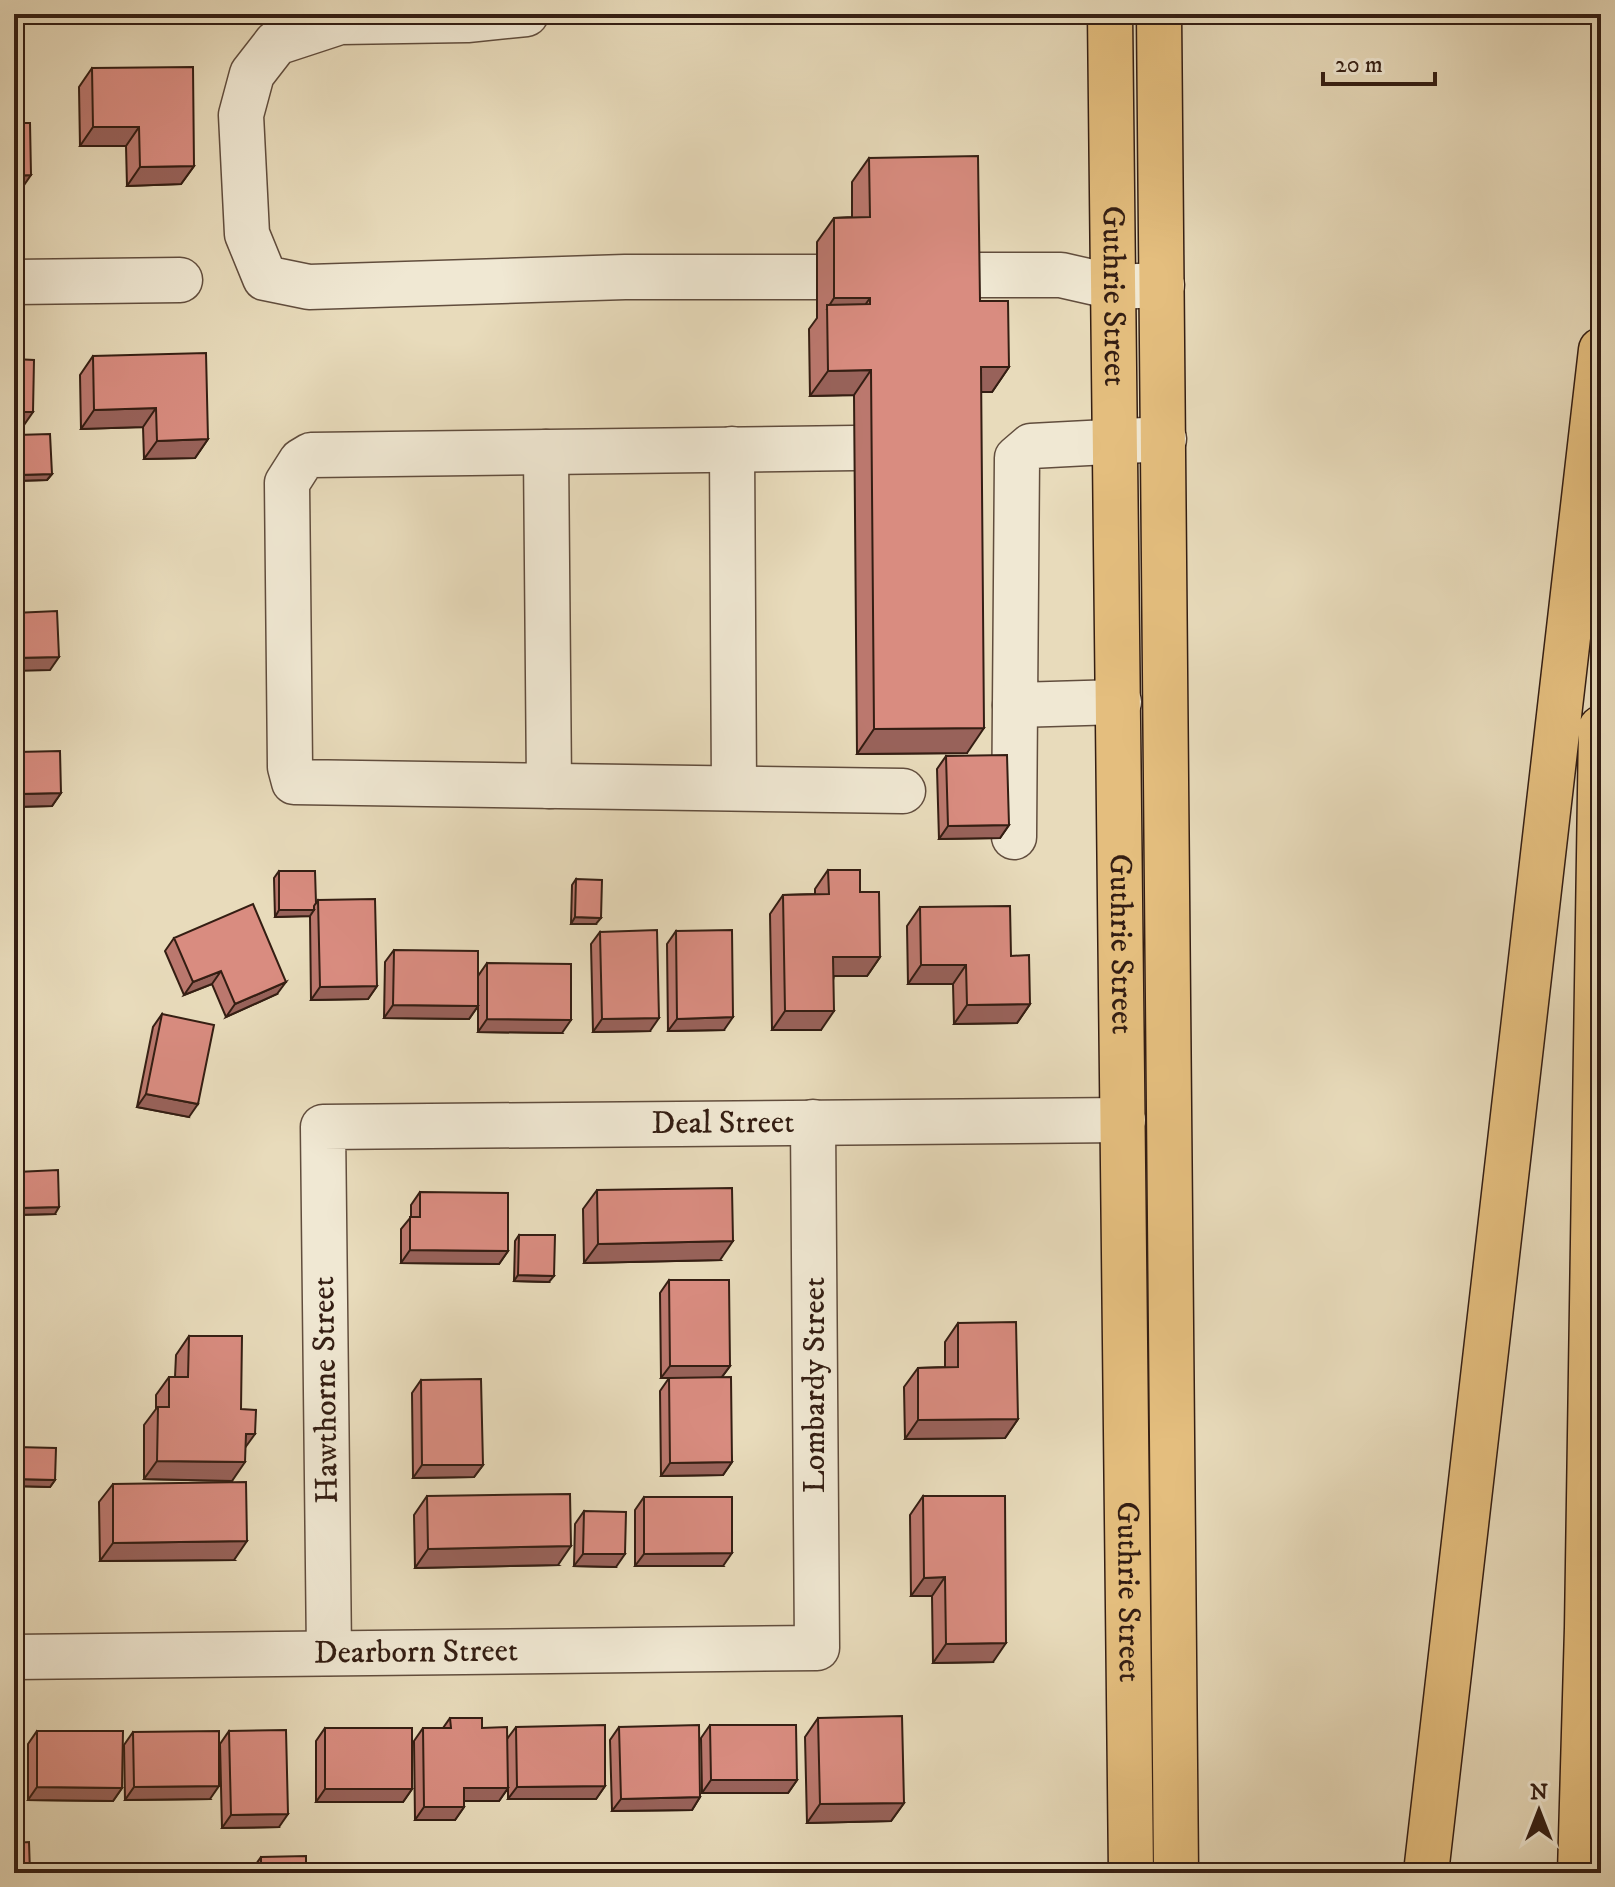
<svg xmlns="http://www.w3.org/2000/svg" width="1615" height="1887" font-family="'IM FELL DW Pica',serif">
  <rect width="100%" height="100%" fill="#e8dbbb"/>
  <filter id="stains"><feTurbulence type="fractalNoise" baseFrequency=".0025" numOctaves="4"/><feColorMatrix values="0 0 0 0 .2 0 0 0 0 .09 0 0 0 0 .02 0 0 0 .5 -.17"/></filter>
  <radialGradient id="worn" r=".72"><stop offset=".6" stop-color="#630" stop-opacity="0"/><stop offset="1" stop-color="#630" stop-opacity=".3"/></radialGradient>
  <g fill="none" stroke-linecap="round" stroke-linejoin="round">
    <g stroke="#614d3d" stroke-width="47">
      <g id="minor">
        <path d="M526,14L467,20L340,22L276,43L252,74L241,115L247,234L265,278L309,287L625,277H817"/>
        <path d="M962,275H1061L1114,287L1162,285"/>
        <path d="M14,282L180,280"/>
        <path d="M855,448L311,455L301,461L287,483L290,767L294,782L903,791"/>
        <path d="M732,449L734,788"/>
        <path d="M546,452L549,786"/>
        <path d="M1119,702L1015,705L1017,458L1031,446L1164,439"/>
        <path d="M1014,837L1015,705"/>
        <path id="s1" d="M329,1653L323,1127L1123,1120"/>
        <path id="s2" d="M14,1657L817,1648L813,1122"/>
      </g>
    </g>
    <g stroke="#341e13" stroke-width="47">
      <g id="major">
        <path id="s3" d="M1110,14L1131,1873"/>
        <path d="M1159,14L1176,1873"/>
      </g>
    </g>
    <g stroke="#341e13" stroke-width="47">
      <path id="highway" d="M1426,1873L1601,350
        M1580,1873L1587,1628L1601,728"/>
    </g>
    <use href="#minor" stroke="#f0e8d3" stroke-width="44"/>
    <use href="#major" stroke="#e4be7e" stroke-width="44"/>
    <use href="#highway" stroke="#e4be7e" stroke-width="44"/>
  </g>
  <path fill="#bb786e" stroke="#341e13" stroke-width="2" d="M92,68L194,166L181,184L127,186L126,146H80L79,87Z
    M869,158L980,301L1009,367L992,392H981L967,753L857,754L854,395L810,396L809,329L817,318V242L834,218L852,217V182Z
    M93,356L208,439L195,458L144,459L143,427L81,429L80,375Z
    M17,435L52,474L47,480L14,481V440Z
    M18,752L61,793L52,806L14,807V758Z
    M946,756L1009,825L1000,838L939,839L937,769Z
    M828,870L860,892L880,957L867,976H834L821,1030H772L770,914L783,895L815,894V889Z
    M279,871L316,903L318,900L377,986L368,999L311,1000L310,916L275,917L274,878Z
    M576,879L596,924H571L572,885Z
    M920,907L1011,956L1030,1004L1017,1023L954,1024L953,984H908L907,926Z
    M676,931L724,1030L668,1031L667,944Z
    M600,932L650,1031L593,1032L591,944Z
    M174,938L277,994L226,1017L212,984L184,995L165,951Z
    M394,950L478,976L487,963L562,1033L478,1032V1006L469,1019L384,1018L385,962Z
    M162,1014L189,1117L137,1107L153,1027Z
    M17,1172L55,1214L14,1215V1176Z
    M597,1190L720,1260L584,1263L583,1209Z
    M420,1192L508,1251L499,1264L401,1263V1229L411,1217V1205Z
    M519,1235L549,1282L514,1281L515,1241Z
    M669,1280L730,1366L722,1377L732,1462L723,1475L661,1476L660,1391L669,1378H661L660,1293Z
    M958,1323L1018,1419L1005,1438L905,1439L904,1387L918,1368L945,1367V1342Z
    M189,1336L241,1409L245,1448L232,1481L144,1479V1425L156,1409V1395L169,1377H175L176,1355Z
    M421,1380L483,1465L474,1477L413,1478L412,1393Z
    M16,1447L55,1480L50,1487L14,1486V1451Z
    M113,1484L234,1560L100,1561L99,1502Z
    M427,1496L558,1565L415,1568L414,1515Z
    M923,1496L993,1662L933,1663L932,1596H911L910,1515Z
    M644,1497L723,1566H635V1510Z
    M584,1511L616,1567L574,1566L575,1524Z
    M450,1718L482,1728L507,1739L516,1727L605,1786L596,1799H508V1788L499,1801H464V1807L455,1820H415L414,1741L423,1728H443Z
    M818,1718L904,1803L891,1821L807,1823L805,1737Z
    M710,1725L797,1780L788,1793H702L701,1738Z
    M619,1727L700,1797L692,1810L612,1811L610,1740Z
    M325,1728L412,1789L403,1802H316V1741Z
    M37,1731L122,1788L113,1801L28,1800V1744Z
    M229,1731L279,1827L222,1828L220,1744Z
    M133,1732L210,1799L125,1800L124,1745Z
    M261,1857L306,1873H252V1870Z"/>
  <path fill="#98625a" stroke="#341e13" stroke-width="2" d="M93,127H139L126,146H80Z
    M194,166L181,184L127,186L140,167Z
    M31,175L22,188H14V176Z
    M834,298H870L853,322L827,309Z
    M981,367H1009L992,392H964Z
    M871,370L854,395L810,396L828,371Z
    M156,408L143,427L81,429L94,410Z
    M14,412H33L24,425H14Z
    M208,439L195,458L144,459L157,441Z
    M52,474L47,480L14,481L18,475Z
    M59,657L50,670L14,671V658Z
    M984,728L967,753L857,754L874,729Z
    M61,793L52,806L14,807V801L19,794Z
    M1009,825L1000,838L939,839L948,826Z
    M279,910H314L310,916L275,917Z
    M575,917L601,918L596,924H571Z
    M833,957H880L867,976H820Z
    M921,965H966L953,984H908Z
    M221,971L212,984L184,995L193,982Z
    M286,982L277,994L226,1017L235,1004Z
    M377,986L368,999L311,1000L320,987Z
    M1030,1004L1017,1023L954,1024L967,1005Z
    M393,1005L478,1006L469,1019L384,1018Z
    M785,1011H834L821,1030H772Z
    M733,1017L724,1030L668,1031L677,1019Z
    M659,1018L650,1031L593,1032L602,1019Z
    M487,1019L571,1020L562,1033L478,1032Z
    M146,1094L198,1104L189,1117L137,1107Z
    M59,1207L55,1214L14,1215L19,1208Z
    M733,1241L720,1260L584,1263L598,1244Z
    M410,1250L508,1251L499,1264L401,1263Z
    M518,1275L554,1276L549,1282L514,1281Z
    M670,1366H730L721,1378H661Z
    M1018,1419L1005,1438L905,1439L918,1420Z
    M246,1434H255L242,1452Z
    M157,1461L245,1462L232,1481L144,1479Z
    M732,1462L723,1475L661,1476L670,1463Z
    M422,1465H483L474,1477L413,1478Z
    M16,1479L55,1480L50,1487L14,1486V1481Z
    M247,1541L234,1560L100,1561L113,1543Z
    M571,1546L558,1565L415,1568L428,1549Z
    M732,1553L723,1566H635L644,1554Z
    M583,1554H625L616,1567L574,1566Z
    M945,1577L932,1596H911L924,1578Z
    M1006,1643L993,1662L933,1663L946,1644Z
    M711,1780H797L788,1793H702Z
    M219,1786L210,1799L125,1800L134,1787Z
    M605,1786L596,1799H508L517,1787Z
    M37,1787L122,1788L113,1801L28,1800Z
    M464,1788H508L499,1801H455Z
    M325,1789H412L403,1802H316Z
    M700,1797L692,1810L612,1811L621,1799Z
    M904,1803L891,1821L807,1823L820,1804Z
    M424,1807H464L455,1820H415Z
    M288,1814L279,1827L222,1828L231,1815Z"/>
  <path fill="#d98c80" stroke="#341e13" stroke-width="2" d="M193,67L194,166L140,167L139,127H93L92,68Z
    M14,123H30L31,175L14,176Z
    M978,156L980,301H1008L1009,367H981L984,728L874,729L871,370L828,371L827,305L870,304V298H834V218L870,217L869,158Z
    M206,353L208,439L157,441L156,408L94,410L93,356Z
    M14,359L34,360L33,412H14Z
    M50,434L52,474L18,475L17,435Z
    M57,611L59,657L14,658V613Z
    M60,751L61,793L19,794L18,752Z
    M1007,755L1009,825L948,826L946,756Z
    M828,870H860V892H879L880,957H833L834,1011H785L783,895L829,894Z
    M279,871H315L316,903L314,906V910H279Z
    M576,879L602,880L601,918L575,917Z
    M375,899L377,986L320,987L318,900Z
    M253,904L286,982L235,1004L221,971L193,982L174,938Z
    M1010,906L1011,956L1029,955L1030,1004L967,1005L966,965H921L920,907Z
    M657,930L659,1018L602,1019L600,932Z
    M732,930L733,1017L677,1019L676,931Z
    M394,950L478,951V1006L393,1005Z
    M487,963L571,964V1020L487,1019Z
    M162,1014L214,1025L198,1104L146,1094Z
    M58,1170L59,1207L19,1208L17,1172Z
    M732,1188L733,1241L598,1244L597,1190Z
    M420,1192L508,1193V1251L410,1250V1217H420Z
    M519,1235H555L554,1276L518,1275Z
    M669,1280H729L730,1366H670Z
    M1016,1322L1018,1419L918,1420V1368L958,1367V1323Z
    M189,1336H242L241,1409L256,1410L255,1434H246L245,1462L157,1461L158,1407H169V1377H188Z
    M731,1377L732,1462L670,1463L669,1378Z
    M481,1379L483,1465H422L421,1380Z
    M16,1447L56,1448L55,1480L16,1479Z
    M246,1482L247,1541L113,1543V1484Z
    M570,1494L571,1546L428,1549L427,1496Z
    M923,1496H1005L1006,1643L946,1644L945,1577L924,1578Z
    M644,1497H732V1553L644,1554Z
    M584,1511L626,1512L625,1554H583Z
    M902,1716L904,1803L820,1804L818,1718Z
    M450,1718H482V1728L507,1727L508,1788H464V1807H424L423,1728H451Z
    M605,1725V1786L517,1787L516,1727Z
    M699,1725L700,1797L621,1799L619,1727Z
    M710,1725H796L797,1780H711Z
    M325,1728H412V1789H325Z
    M286,1730L288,1814L231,1815L229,1731Z
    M37,1731H123L122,1788L37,1787Z
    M219,1731V1786L134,1787L133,1732Z
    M29,1842L30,1873H14V1843Z
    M306,1856V1873H261V1857Z"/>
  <g text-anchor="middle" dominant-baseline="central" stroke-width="8" stroke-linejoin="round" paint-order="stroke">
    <g font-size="32" fill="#341e13" stroke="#f0e8d3">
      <text stroke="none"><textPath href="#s3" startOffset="282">Guthrie Street</textPath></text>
      <text stroke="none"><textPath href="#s3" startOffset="930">Guthrie Street</textPath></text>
      <text stroke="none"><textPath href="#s1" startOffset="926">Deal Street</textPath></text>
      <text transform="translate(815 1385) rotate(-90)">Lombardy Street</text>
      <text transform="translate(326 1390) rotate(-91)">Hawthorne Street</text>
      <text stroke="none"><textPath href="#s3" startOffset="1578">Guthrie Street</textPath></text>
      <text stroke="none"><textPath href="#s2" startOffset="402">Dearborn Street</textPath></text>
    </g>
  </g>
  <rect width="1615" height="1887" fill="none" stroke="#e8dbbb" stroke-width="48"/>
  <rect x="16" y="16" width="1583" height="1855" fill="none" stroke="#341e13" stroke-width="4"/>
  <rect x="24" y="24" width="1567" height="1839" fill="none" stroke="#341e13" stroke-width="2"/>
  <g transform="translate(1539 1811)" stroke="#f0e8d3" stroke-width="6" paint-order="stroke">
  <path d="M0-6L14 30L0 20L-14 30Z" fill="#341e13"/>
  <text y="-12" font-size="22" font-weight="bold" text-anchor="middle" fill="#341e13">N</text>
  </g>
  <path d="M1323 72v12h112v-12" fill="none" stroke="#341e13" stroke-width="4"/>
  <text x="1335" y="72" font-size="24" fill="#341e13" stroke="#f0e8d3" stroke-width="6" paint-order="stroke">20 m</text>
  <rect width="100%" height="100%" filter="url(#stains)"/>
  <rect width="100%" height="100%" fill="url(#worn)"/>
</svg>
